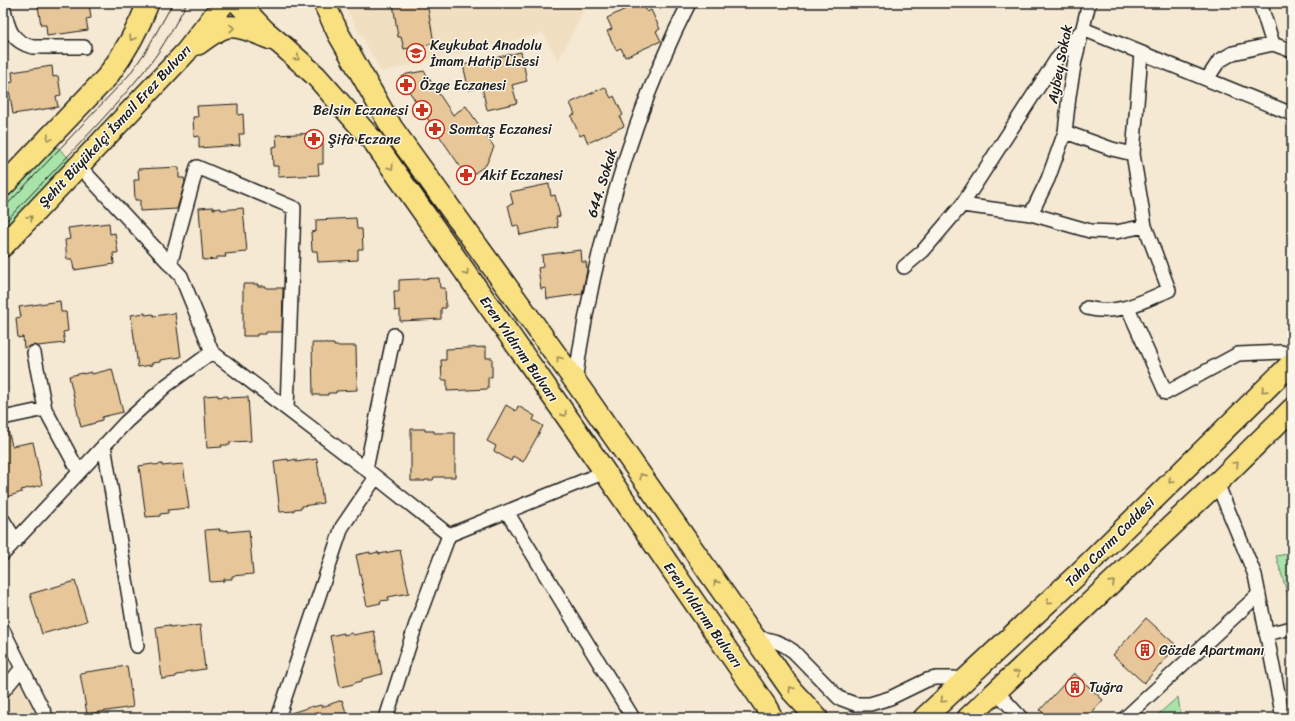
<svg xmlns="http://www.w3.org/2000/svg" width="1295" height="721" font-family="Sriracha,sans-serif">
  <rect width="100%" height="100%" fill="#f5e9d3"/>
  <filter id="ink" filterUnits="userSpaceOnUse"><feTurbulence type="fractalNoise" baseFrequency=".025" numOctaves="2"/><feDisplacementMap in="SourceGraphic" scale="8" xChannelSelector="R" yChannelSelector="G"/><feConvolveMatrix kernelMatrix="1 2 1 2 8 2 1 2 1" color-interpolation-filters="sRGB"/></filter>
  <g filter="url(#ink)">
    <path fill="#f1dfc2" d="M343,3H588L558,61L543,33L381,72Z
      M22,668L47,718H3V690Z"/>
    <path fill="#a8e4a9" stroke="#628062" d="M56,146L71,160L3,231V202Z
      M1292,553V609L1276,556Z
      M1178,697L1181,718H1154Z"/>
    <path fill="#e7c799" stroke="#1c1c1c" d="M43,3H89L91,18L86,19L88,30L47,36L46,25H41L38,6L43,5Z
      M393,3H427L434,43L404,49L401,37H398Z
      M638,3H643L647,12L651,10L660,29L656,31L661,41L625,57L621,48L616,50L607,31L612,29L607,18Z
      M521,52L527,81L512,85L517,103L487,110L482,87L469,90L463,65Z
      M52,66L53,77L58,76L61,95L56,96L58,107L13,114L8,83L13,82L12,72Z
      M424,71L453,115L466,106L494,147L486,165L468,178L400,78L407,74Z
      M605,87L611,98L614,96L623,115L620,117L624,126L588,143L584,134L580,136L571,116L575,114L570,103Z
      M238,104V115L243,114L244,134H239L240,145L199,148V136L194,137L193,117H198L197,106Z
      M317,133L318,144H323V164H318L319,175L278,177V166H273L272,147L277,146L276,135Z
      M179,167V178H184L185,182L177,209L140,211V200H135L134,180H139L138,169Z
      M549,184L551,196L555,195L560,216L556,217L558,227L520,235L518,225L513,226L508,205L513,204L510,192Z
      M213,207V209L221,208V210L243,208L247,252L225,254L226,257H217V259L203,260L199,208Z
      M356,218L357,229H362L363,249H358V260L318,262L317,251H312L311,232L316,231V220Z
      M109,223L110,234L115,233L118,253H113L114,264L74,270L72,259H67L65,240L70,239L68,228Z
      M581,250L582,262H586L587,270L582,294L547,299L546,288L541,289L538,268L543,267L542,255Z
      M439,278L440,288H445L446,308H441V319L400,321V310L395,311L394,291H399V280Z
      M243,284H258L257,286H266V288H283L282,332H266V334H257V336H243Z
      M60,301L61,312H66L68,331L63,332L65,343L38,346L33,345L24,348L23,337L18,338L16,318L21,317L19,307Z
      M145,313V315L153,314L154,316L175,313L181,357L160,360V362L152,363V365L138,367L131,315Z
      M312,343H326V344H334V346H356L357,390L336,391V393H328V395H313Z
      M486,347V358H492V377H488V389L447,391V380H442L441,360H446V349Z
      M112,369L123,412L102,417V420L95,422V423L81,427L69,376L83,373V374L91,372L92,374Z
      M218,395V397L227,396V398L248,397L251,441L230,442V445H221L222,447L207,448L204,396Z
      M506,405L516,411L518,406L535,416L533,420L543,426L523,462L513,456L511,461L494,451L496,446L487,441Z
      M3,426H7L12,446L33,442L42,485L21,490L22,492L3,498Z
      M411,429H425V431H434V433H455V477H434L433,480H425V481H411Z
      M288,459V461L296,459V462L317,459L323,503L302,506V508L294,509V511L280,512L274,461Z
      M153,464L154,465L162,464V466L183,464L189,508L168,510V513L160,514V516L146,517L139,466Z
      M220,529L219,531L228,530V532L249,530L253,574L232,576V579H224V581L210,582L205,530Z
      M400,550L409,593L388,597L389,600L380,601L381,603L367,606L356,555L370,552V554L378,552L379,554Z
      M75,581L87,621L42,634L30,594Z
      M1146,618L1177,646L1144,683L1113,655Z
      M170,625V627L178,626L179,628L200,625L205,669L184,672V674L176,675V677L162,679L156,627Z
      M374,631L382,674L362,679V681L354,683V684L340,687L330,636L344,633V635L352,633L353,635Z
      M127,666L133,707L87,714L80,673Z
      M1074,673L1103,700L1087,718H1049L1040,710Z
      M342,700L348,718H286L288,714L313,706V707L321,705L322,707Z"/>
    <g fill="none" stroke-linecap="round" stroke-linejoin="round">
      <g stroke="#1c1c1c" stroke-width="16">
        <path id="street" d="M1260,3L1273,44
          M3,5C8,26 9,41 33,47H84
          M1208,80L1211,73L1219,61L1233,53L1273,44L1292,51
          M1065,132L1112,149L1133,154
          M79,166L181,276L212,352L376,477L449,535
          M962,205L1031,214L1090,231L1116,232L1145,226
          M1031,214L1048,179L1065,132L1069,96L1075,60L1089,3
          M170,265L197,167L294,208L287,409
          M904,267L923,251L962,205L1056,60L1083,29L1292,114
          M1087,308C1118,316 1141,302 1169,290L1145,226L1133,154L1141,53
          M1128,308L1166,393L1238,354L1281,352L1292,355
          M34,353L45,409L79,472
          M575,381C594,250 629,121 689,3
          M3,418L45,409
          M104,445L137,646
          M366,469L394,335
          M1217,483L1255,575L1283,718
          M507,512L633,718
          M3,520L16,541
          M3,554L126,422L167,385L212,352
          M3,630L47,718
          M1266,634L1292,628
          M755,638C770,638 781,642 793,651L839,698L855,704H870L890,698L927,680L936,678H955L964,681
          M3,691L22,668
          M997,692L1021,718
          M278,718L342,527L376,477
          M386,718L416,624L449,535L605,472
          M1125,718L1259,594"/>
      </g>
      <g stroke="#1c1c1c" stroke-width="24">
        <path id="primary" d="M238,3L265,31L284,47L316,76L374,142L574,427L765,705L772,718
          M324,3L338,33L392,128L575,381L792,691L817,718
          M198,44C207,38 217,29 228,27C242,25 258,34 271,39
          M3,186L107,77C124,54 138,30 148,3
          M3,246L186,52L224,3
          M924,718L1076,576L1292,363
          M968,718L1217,483L1292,409"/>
      </g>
      <use href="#street" stroke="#fbf7ec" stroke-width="13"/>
      <use href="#primary" stroke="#f9e181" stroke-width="21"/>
      <path stroke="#1c1c1c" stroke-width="1" d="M3,209L129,75L146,51L173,3
        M3,224C52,172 104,121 149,65C164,46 175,24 187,3"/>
    </g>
    <defs><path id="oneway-chevron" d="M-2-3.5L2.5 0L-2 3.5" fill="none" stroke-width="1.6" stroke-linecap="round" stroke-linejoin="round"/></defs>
    <g stroke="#968854">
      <use href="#oneway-chevron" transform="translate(232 28) rotate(-1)"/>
      <use href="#oneway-chevron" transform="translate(132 38) rotate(120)"/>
      <use href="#oneway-chevron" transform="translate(297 58) rotate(42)"/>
      <use href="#oneway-chevron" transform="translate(49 138) rotate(134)"/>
      <use href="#oneway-chevron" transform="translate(391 167) rotate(55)"/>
      <use href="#oneway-chevron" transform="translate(30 218) rotate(-47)"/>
      <use href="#oneway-chevron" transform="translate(466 273) rotate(55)"/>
      <use href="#oneway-chevron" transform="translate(559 359) rotate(-126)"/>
      <use href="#oneway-chevron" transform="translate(1264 390) rotate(136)"/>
      <use href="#oneway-chevron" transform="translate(564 414) rotate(55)"/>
      <use href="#oneway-chevron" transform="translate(1236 464) rotate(-45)"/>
      <use href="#oneway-chevron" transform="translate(642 476) rotate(-125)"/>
      <use href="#oneway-chevron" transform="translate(1171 481) rotate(135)"/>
      <use href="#oneway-chevron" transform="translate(716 583) rotate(-125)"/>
      <use href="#oneway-chevron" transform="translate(1112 583) rotate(-44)"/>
      <use href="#oneway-chevron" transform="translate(1049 602) rotate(137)"/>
      <use href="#oneway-chevron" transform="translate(1017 673) rotate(-44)"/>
      <use href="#oneway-chevron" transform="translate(791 689) rotate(-128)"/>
      <use href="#oneway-chevron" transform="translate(943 700) rotate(137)"/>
    </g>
  </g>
  <defs>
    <g id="school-ring" transform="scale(1)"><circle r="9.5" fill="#fbf7ec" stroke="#c8321e" stroke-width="1.5"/><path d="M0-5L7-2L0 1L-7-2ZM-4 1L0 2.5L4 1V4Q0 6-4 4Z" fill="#c8321e"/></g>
    <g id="pharmacy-ring" transform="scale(1)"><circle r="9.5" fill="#fbf7ec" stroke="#c8321e" stroke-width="1.5"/><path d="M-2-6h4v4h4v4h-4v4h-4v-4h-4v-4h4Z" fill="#c8321e"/></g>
    <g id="building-ring" transform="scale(1)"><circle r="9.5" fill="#fbf7ec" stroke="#c8321e" stroke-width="1.5"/><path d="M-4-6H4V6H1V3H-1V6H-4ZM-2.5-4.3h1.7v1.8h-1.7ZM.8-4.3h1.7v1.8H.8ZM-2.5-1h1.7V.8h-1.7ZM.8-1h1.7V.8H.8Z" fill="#c8321e"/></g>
  </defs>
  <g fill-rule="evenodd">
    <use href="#school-ring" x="416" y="53"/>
    <use href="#pharmacy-ring" x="406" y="85"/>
    <use href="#pharmacy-ring" x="422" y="110"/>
    <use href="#pharmacy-ring" x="435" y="129"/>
    <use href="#pharmacy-ring" x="314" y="139"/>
    <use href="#pharmacy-ring" x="466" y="175"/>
    <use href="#building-ring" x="1145" y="650"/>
    <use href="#building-ring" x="1075" y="687"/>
  </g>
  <g text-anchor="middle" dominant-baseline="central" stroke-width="3" stroke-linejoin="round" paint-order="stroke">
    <g font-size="14" fill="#1c1c1c" stroke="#fbf7ec" text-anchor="start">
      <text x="430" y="45">Keykubat Anadolu<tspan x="430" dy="16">İmam Hatip Lisesi</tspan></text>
      <text x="420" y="85">Özge Eczanesi</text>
      <text x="408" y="110" text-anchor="end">Belsin Eczanesi</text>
      <text x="449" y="129">Somtaş Eczanesi</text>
      <text x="328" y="139">Şifa Eczane</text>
      <text x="480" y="175">Akif Eczanesi</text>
      <text x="1159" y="650">Gözde Apartmanı</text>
      <text x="1089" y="687">Tuğra</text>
    </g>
    <g font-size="14" fill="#1c1c1c" stroke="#fbf7ec">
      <text transform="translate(1060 64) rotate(-79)">Aybey Sokak</text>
      <text transform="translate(115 126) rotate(-47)">Şehit Büyükelçi İsmail Erez Bulvarı</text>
      <text transform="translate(602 183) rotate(-73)">644. Sokak</text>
      <text transform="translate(519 349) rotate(55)">Eren Yıldırım Bulvarı</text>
      <text transform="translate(1110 542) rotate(-45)">Taha Carım Caddesi</text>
      <text transform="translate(703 615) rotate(55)">Eren Yıldırım Bulvarı</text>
    </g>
  </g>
  <rect width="1295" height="721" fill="none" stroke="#fbf7ec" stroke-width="16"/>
  <rect x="8" y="8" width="1279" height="705" fill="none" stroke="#1c1c1c" stroke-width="1.5" filter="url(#ink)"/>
</svg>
